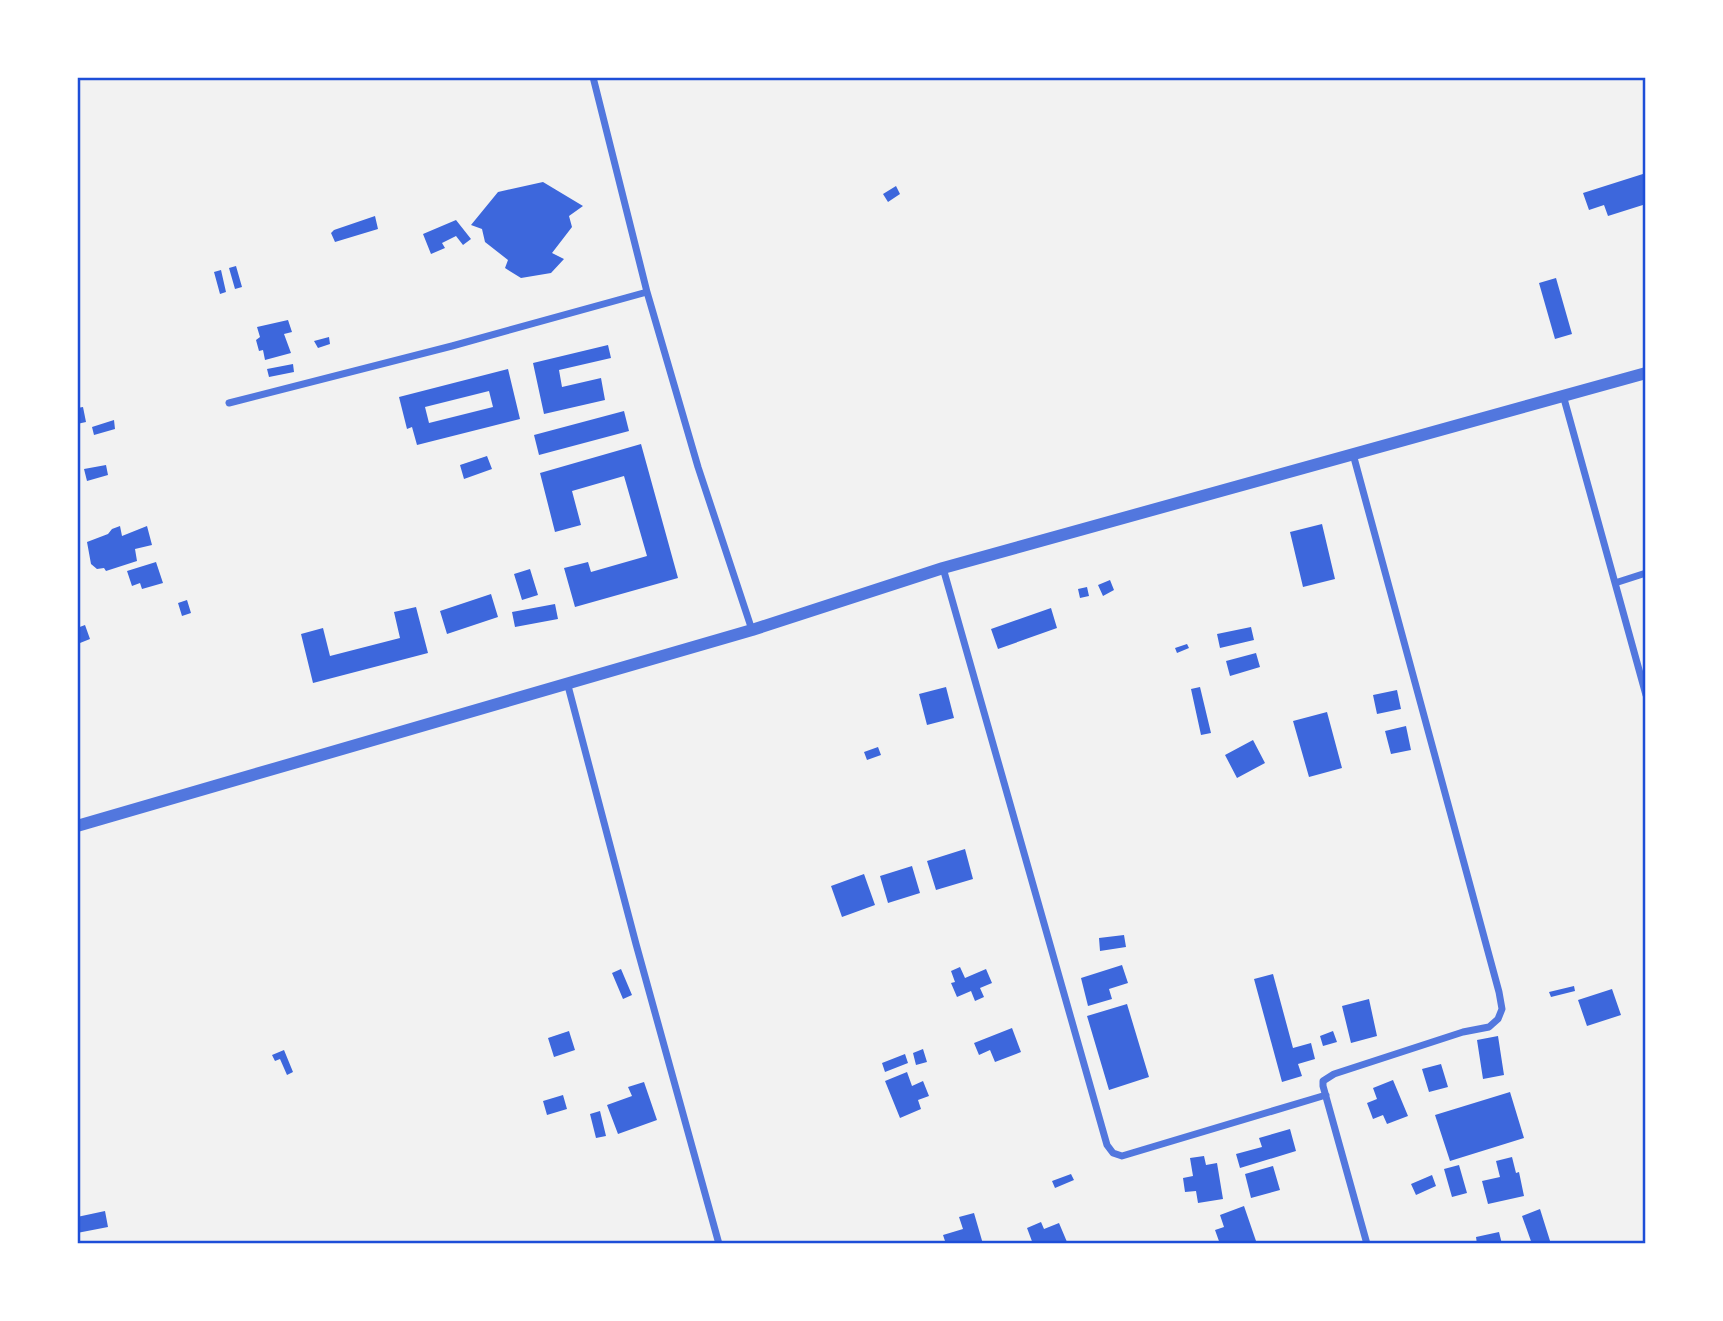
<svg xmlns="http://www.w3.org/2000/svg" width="1723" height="1321" font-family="Bitter,serif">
  <rect width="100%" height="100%" fill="#f2f2f2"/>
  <path fill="#3d67dc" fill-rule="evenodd" d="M1646,173V204L1608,216L1604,205L1589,210L1583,193Z
    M543,182L583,206L569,216L572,227L552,253L564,259L551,273L521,278L505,268L508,260L485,242L482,229L471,225L498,192Z
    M896,186L900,194L888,202L883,194Z
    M375,216L378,229L335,242L331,233L334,230Z
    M456,220L471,239L463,245L456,236L442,243L445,248L431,254L423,234Z
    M236,266L242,287L235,289L229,268Z
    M221,270L226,292L220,294L214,272Z
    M1556,278L1572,334L1555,339L1539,283Z
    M288,320L292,332L284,334L291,353L265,360L263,350L259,351L256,340L260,337L257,327Z
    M329,337L330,344L318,348L314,341Z
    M608,345L611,358L559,370L562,387L601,378L605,400L544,414L533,363Z
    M293,364L294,372L269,377L267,369Z
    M508,369L520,419L417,445L412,427L407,429L399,397ZM489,391L493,407L429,423L425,407Z
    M83,407L86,422L77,424V408Z
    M624,411L629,431L539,455L534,435Z
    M114,420L115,429L94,435L92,427Z
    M641,444L678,578L575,607L564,568L588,562L591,572L647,556L624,476L572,491L581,525L555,532L540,473Z
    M487,456L492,469L464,479L460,465Z
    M106,465L108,475L87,481L84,469Z
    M1322,524L1335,579L1303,587L1290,532Z
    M120,526L122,536L147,526L152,545L135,549L137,561L106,571L104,568L97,569L91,564L87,542L108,534L112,529Z
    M156,562L163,583L142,589L140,583L132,586L127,571Z
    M530,569L538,595L522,600L514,574Z
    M1110,580L1114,590L1103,596L1098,585Z
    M1087,587L1089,596L1080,598L1078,589Z
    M491,594L498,617L447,634L440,611Z
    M187,600L191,613L182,616L178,603Z
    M555,604L558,619L515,627L512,612Z
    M416,607L428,653L313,683L301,634L323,628L330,656L400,638L394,612Z
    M1051,608L1057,628L998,649L991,629Z
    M85,625L90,639L80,643L77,628Z
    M1251,627L1254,640L1220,648L1217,634Z
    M1187,644L1189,648L1177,653L1175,648Z
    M1256,653L1260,667L1230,676L1226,661Z
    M946,687L954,718L927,725L919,694Z
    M1200,687L1211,733L1201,735L1191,689Z
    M1397,690L1401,709L1377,714L1373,695Z
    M1327,712L1342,768L1309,777L1293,721Z
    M1406,726L1411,750L1391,754L1385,731Z
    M1253,740L1265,763L1237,778L1225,755Z
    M878,747L881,755L867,760L864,752Z
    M965,849L973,879L936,890L927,861Z
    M912,866L920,893L888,903L880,876Z
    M864,874L875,905L842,917L831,886Z
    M1124,935L1126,947L1100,951L1099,938Z
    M1122,965L1128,983L1109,989L1112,999L1088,1006L1081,978Z
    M960,967L965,978L986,969L992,983L980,988L984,997L975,1001L971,991L957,997L951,983L955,982L951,971Z
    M621,969L632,995L623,999L612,973Z
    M1273,974L1293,1048L1311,1043L1315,1059L1298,1064L1302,1076L1282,1082L1254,979Z
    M1574,986L1575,991L1551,997L1549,992Z
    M1612,989L1621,1015L1587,1026L1578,1000Z
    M1369,999L1377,1036L1351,1043L1342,1006Z
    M1127,1004L1149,1077L1109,1090L1087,1016Z
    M1012,1028L1021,1052L995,1062L990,1050L979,1055L974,1043Z
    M569,1031L575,1050L554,1057L548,1038Z
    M1333,1031L1337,1042L1323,1046L1320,1036Z
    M1498,1036L1504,1075L1483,1079L1477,1040Z
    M923,1049L927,1062L916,1065L913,1053Z
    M284,1050L293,1072L287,1075L280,1059L275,1061L272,1055Z
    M905,1054L908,1063L885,1072L882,1063Z
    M1441,1064L1448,1087L1429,1092L1422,1069Z
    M907,1072L912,1086L923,1081L929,1096L918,1100L921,1109L900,1118L885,1081Z
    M1393,1080L1408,1116L1387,1124L1383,1115L1373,1119L1367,1103L1377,1099L1373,1088Z
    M644,1082L657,1120L618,1134L607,1105L632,1096L628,1087Z
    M1510,1092L1524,1138L1450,1161L1435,1115Z
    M563,1095L567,1109L547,1115L543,1101Z
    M600,1111L606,1136L596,1138L590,1114Z
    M1290,1129L1296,1151L1240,1168L1236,1154L1262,1147L1259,1138Z
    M1204,1156L1206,1165L1217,1163L1223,1199L1198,1203L1196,1191L1185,1192L1183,1178L1193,1176L1190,1158Z
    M1512,1157L1516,1173L1519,1172L1524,1196L1488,1204L1482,1181L1500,1177L1496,1161Z
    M1459,1165L1467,1193L1452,1197L1444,1169Z
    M1273,1166L1280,1190L1251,1198L1245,1174Z
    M1071,1174L1074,1180L1055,1188L1052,1181Z
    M1432,1175L1436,1186L1416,1195L1411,1184Z
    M1244,1206L1256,1241L1248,1244H1229L1228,1241L1220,1244L1215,1230L1224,1227L1220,1215Z
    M1540,1209L1551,1244H1532L1522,1216Z
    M105,1211L108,1227L77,1233V1217Z
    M974,1213L983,1244H946L943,1235L963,1229L959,1217Z
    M1041,1222L1044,1229L1059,1223L1067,1242L1033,1244L1027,1228Z
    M1499,1232L1502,1244H1477L1476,1237Z"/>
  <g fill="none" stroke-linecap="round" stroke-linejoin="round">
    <path stroke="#5277de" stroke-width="7" d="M593,77L647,292
      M1563,395L1646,695
      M229,403L452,346L647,292L698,467L752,630
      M1353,454L1499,992L1502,1009L1498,1019L1489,1027L1463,1032L1334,1074L1323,1081V1086L1367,1244
      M943,568L1107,1145L1113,1153L1122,1156L1326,1095
      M1615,583L1646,573
      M567,682L636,944L719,1244"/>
    <path stroke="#5277de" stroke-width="12" d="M77,826L752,630L943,568L1646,373"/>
  </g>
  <rect width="1723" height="1321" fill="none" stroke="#ffffff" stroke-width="158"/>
  <rect x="79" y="79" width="1565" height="1163" fill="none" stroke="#1d4ed8" stroke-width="2.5"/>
</svg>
